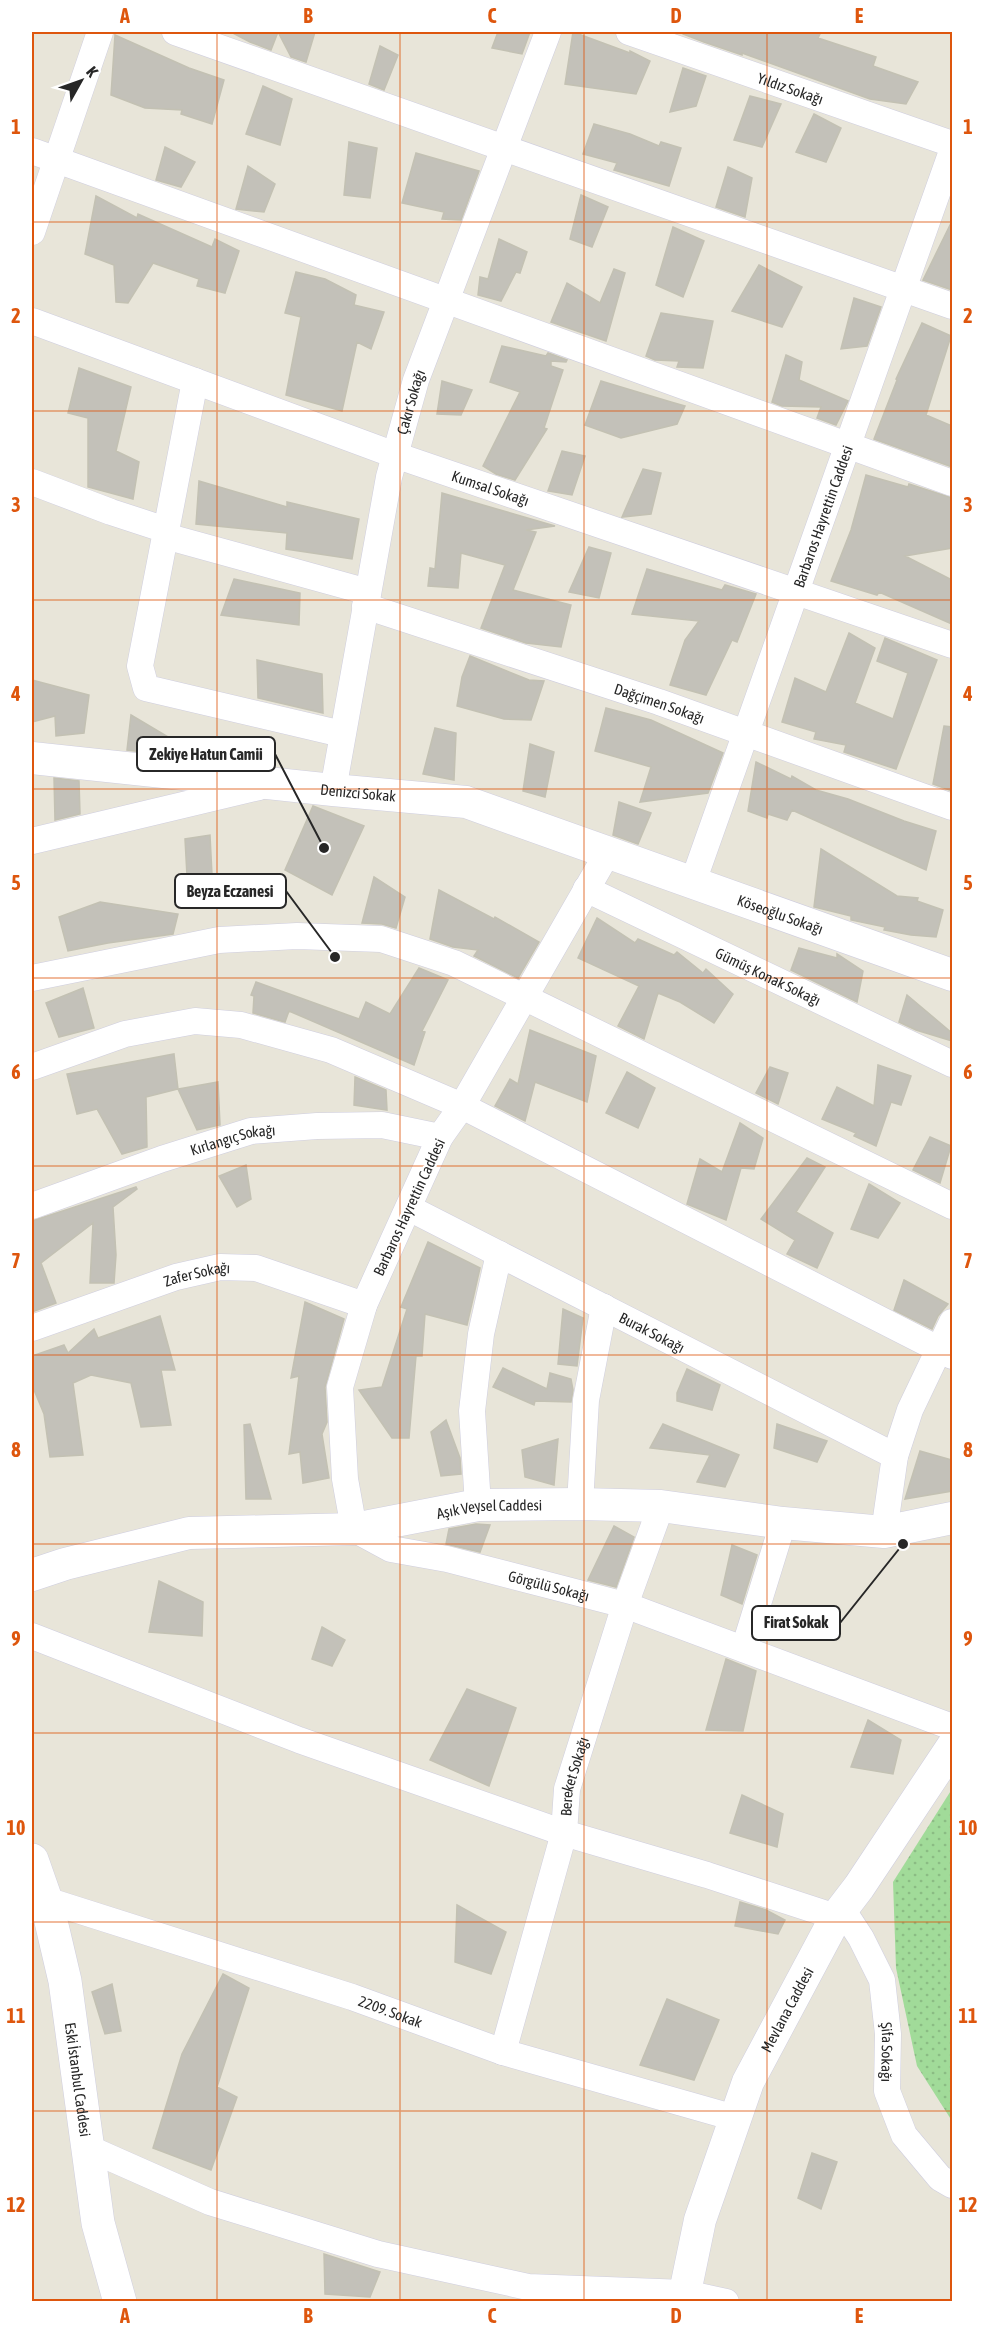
<svg xmlns="http://www.w3.org/2000/svg" width="984" height="2333" font-family="'Asap Condensed',sans-serif">
  <defs>
    <pattern id="grass-dots" width="8" height="8" patternUnits="userSpaceOnUse" patternTransform="scale(1.5)"><rect width="8" height="8" fill="#a1db99"/><path d="M2 2h.1M6 6h.1" fill="none" stroke="#8bbc84" stroke-width="1.8" stroke-linecap="round"/></pattern>
  </defs>
  <rect width="100%" height="100%" fill="#e8e5d9"/>
  <path fill="url(#grass-dots)" d="M952,1789V2121L917,2066L896,1968L893,1882Z"/>
  <path fill="#c3c1b9" stroke="#c3c1b3" stroke-width="1.5" d="M231,32H315L306,62L291,57L278,32L271,50L250,42Z
    M498,32H530L522,54L492,48Z
    M573,32L630,53V51L650,61L636,94L565,84Z
    M683,32H821L818,38L876,57L873,66L918,82L906,104L870,99L742,53V55L704,42L683,34Z
    M115,35L189,68L224,80L212,124L181,114L182,110L145,108L111,95Z
    M380,46L398,55L384,90L369,84Z
    M683,68L706,76L696,106L670,112Z
    M263,86L292,99L280,145L246,134Z
    M750,96L781,104L762,147L734,140Z
    M814,114L841,128L826,162L796,152Z
    M594,124L630,134L659,146L661,142L681,148L669,186L614,170L617,163L583,154Z
    M349,142L377,148L370,198L344,195Z
    M165,147L195,162L181,187L156,180Z
    M416,153L479,171L461,220L442,219L444,212L402,203Z
    M248,166L275,184L264,212L236,209Z
    M728,167L752,178L745,217L716,207Z
    M581,195L608,207L592,247L570,239Z
    M96,196L137,218L138,214L212,247L215,239L239,251L225,293L197,286L199,279L153,263L128,303L116,302L114,265L85,254Z
    M952,221V290L923,280Z
    M673,227L704,241L683,297L656,285Z
    M499,239L527,252L520,273L516,272L501,301L478,295L480,277L488,279Z
    M759,265L802,287L782,327L732,311Z
    M614,269L625,273L606,341L551,322L567,283L600,303Z
    M296,272L325,279L356,295L354,305L384,312L371,349L357,342L342,411L286,395L301,317L285,313Z
    M854,298L881,307L867,346L841,349Z
    M661,313L713,321L703,368L677,367L679,361L655,360L646,356Z
    M922,323L951,336L926,415L952,426V467L874,439L897,380L896,379Z
    M502,346L546,356L548,353L567,360L566,362L551,361V366L563,370L544,428L547,429L515,480L496,474L483,466L520,392L490,382Z
    M786,355L802,362L799,380L848,401L836,425L817,418L821,407L782,406L772,402Z
    M79,368L131,387L116,451L139,462L133,499L88,487V418L68,413Z
    M442,381L472,390L461,415L437,414Z
    M601,381L671,402L685,406L677,424L621,438L585,425Z
    M562,451L585,456L572,495L548,491Z
    M643,469L661,473L651,514L622,517Z
    M866,475L908,487L909,484L952,498V548L905,556L952,580V624L879,592L877,595L831,581L851,530Z
    M199,481L287,507V502L359,519L352,559L286,549L287,533L196,524Z
    M442,493L555,526L526,530L536,532L513,590L571,605L561,647L526,643L481,628L505,565L461,553L458,588L428,586L430,568L435,569Z
    M589,547L611,553L599,598L569,592Z
    M647,569L722,590L725,585L756,594L737,642L732,640L706,695L670,685L685,640L699,621L632,614Z
    M234,579L300,593L299,625L221,615Z
    M849,633L875,648L855,703L893,719L908,673L877,661L885,638L937,660L896,769L844,752L846,745L814,739L816,732L782,722L795,678L826,692Z
    M470,656L529,680L544,681L531,720L504,719L457,706L462,677Z
    M257,660L322,674L323,713L258,698Z
    M32,680L89,695L84,733L56,736L55,716L32,722Z
    M606,708L651,720L723,753L708,793L640,802L651,767L595,751Z
    M131,715L185,747L179,756L127,750Z
    M944,726L952,727V791L933,784Z
    M435,728L456,733L454,780L423,774Z
    M530,744L554,752L545,797L523,791Z
    M756,762L791,779L792,776L816,790L848,799L904,821L936,831L926,870L792,810L787,820L768,814L767,818L748,811Z
    M54,778L79,781L80,814L55,820Z
    M619,802L651,813L638,844L613,835Z
    M313,806L364,826L332,895L285,870Z
    M210,835L212,875L187,876L185,839Z
    M821,849L897,896L918,898L917,901L943,910L936,937L911,935L884,930L885,927L851,920V916L814,907Z
    M374,877L405,897L396,928L382,924L362,923Z
    M439,890L494,919L495,917L539,942L518,978L474,956L478,950L453,947L430,939Z
    M100,902L178,914L173,934L108,943L68,951L59,917Z
    M597,918L635,943L638,939L674,955L677,952L703,973L706,969L733,994L714,1023L680,1002L658,993L644,1039L618,1026L639,986L578,958Z
    M799,948L837,958V954L863,971L857,1002L791,970Z
    M419,968L448,980L422,1031L425,1032L414,1065L289,1011L285,1022L253,1013L254,996L251,995L256,982L359,1019L366,1002L390,1014Z
    M83,988L94,1028L59,1037L46,1003Z
    M907,995L952,1033V1041L916,1030L899,1022Z
    M530,1030L596,1056L587,1102L535,1082L525,1121L495,1106L510,1079L518,1084Z
    M174,1054L178,1089L146,1097L147,1147L122,1154L97,1109L77,1114L67,1074Z
    M878,1065L911,1076L901,1105L891,1102L876,1146L854,1136L856,1133L822,1119L837,1087L874,1106Z
    M770,1067L788,1073L778,1104L756,1093Z
    M627,1072L655,1088L638,1128L606,1113Z
    M355,1077L386,1090L387,1110L354,1105Z
    M218,1082L220,1125L197,1130L178,1089Z
    M740,1123L763,1138L754,1169L741,1168L726,1220L687,1204L700,1159L722,1172Z
    M930,1137L951,1146L940,1183L913,1170Z
    M807,1158L825,1167L796,1212L833,1233L817,1268L787,1254L795,1240L761,1219Z
    M246,1165L251,1199L237,1207L219,1176Z
    M869,1184L900,1203L878,1238L851,1229Z
    M136,1187L137,1189L113,1207L116,1255L114,1283H90L93,1223L41,1263L56,1303L32,1312V1221Z
    M428,1242L480,1268L467,1325L425,1314L422,1356H416L409,1438H392L359,1390L382,1387L407,1309L401,1307Z
    M904,1280L948,1304L938,1316L932,1329L894,1310Z
    M305,1302L344,1319L325,1387L327,1422L322,1434L329,1478L303,1483L300,1452L289,1454L299,1376L291,1378Z
    M563,1309L583,1318L577,1366L558,1364Z
    M160,1316L175,1370H161L171,1425L141,1427L131,1383L91,1375L73,1383L83,1455L50,1457L44,1414L32,1385V1356L64,1345L68,1353L94,1329L98,1338Z
    M503,1368L547,1389L550,1373L571,1379L573,1390L571,1402L535,1401L534,1405L493,1387Z
    M687,1369L720,1385L712,1410L677,1401V1393Z
    M446,1420L460,1458L461,1474L441,1476L431,1432Z
    M250,1424L271,1499H246L244,1425Z
    M663,1424L739,1455L725,1487L697,1482L710,1455L650,1448Z
    M777,1424L827,1441L817,1462L774,1448Z
    M558,1439L554,1485L525,1477L522,1450Z
    M920,1451L952,1460V1491L905,1499Z
    M476,1524L490,1525L480,1552L446,1544L449,1529Z
    M614,1526L634,1537L616,1587L588,1580Z
    M732,1545L757,1555L742,1604L721,1595Z
    M159,1581L203,1602L202,1636L149,1632Z
    M322,1627L345,1640L332,1666L312,1659Z
    M726,1659L756,1671L743,1731L706,1730Z
    M467,1689L516,1708L489,1786L430,1760Z
    M868,1720L901,1740L893,1774L851,1767Z
    M742,1795L783,1814L777,1847L730,1833Z
    M740,1902L766,1910L785,1920L778,1934L735,1926Z
    M457,1905L506,1932L491,1974L455,1962Z
    M223,1974L249,1988L217,2087L237,2097L211,2170L153,2148L182,2054Z
    M112,1984L121,2031L105,2034L92,1992Z
    M667,1999L719,2020L694,2080L640,2065Z
    M812,2153L837,2162L821,2209L798,2198Z
    M324,2254L380,2272L370,2297L325,2294Z"/>
  <g fill="none" stroke-linecap="round" stroke-linejoin="round">
    <g stroke="#cfcedf" stroke-width="27">
      <g id="minor">
        <path d="M175,32L952,306"/>
        <path id="s1" d="M629,32L952,144"/>
        <path d="M32,151L952,483"/>
        <path d="M32,232L100,32"/>
        <path id="s2" d="M32,321L395,455L952,645"/>
        <path d="M195,381L140,666L146,688L342,734"/>
        <path d="M32,482L111,512L166,530"/>
        <path d="M165,536L368,592"/>
        <path id="s3" d="M365,606L659,702L952,807"/>
        <path id="s4" d="M333,790L389,477L416,380L548,32"/>
        <path d="M32,841L259,787"/>
        <path id="s5" d="M608,852L462,1106L440,1137L364,1305L340,1387L345,1479L354,1529L391,1549L447,1559L625,1605L952,1727"/>
        <path id="s6" d="M693,882L952,151"/>
        <path id="s7" d="M586,889L952,1064"/>
        <path d="M32,978L219,940L297,936L381,939L454,963L952,1206"/>
        <path d="M32,1067L125,1034L195,1021L241,1025L331,1050L462,1106L952,1356"/>
        <path id="s8" d="M32,1206L162,1159L251,1131L317,1126L382,1125L440,1137"/>
        <path id="s9" d="M409,1208L895,1456"/>
        <path id="s10" d="M32,1328L176,1277L220,1267L256,1268L364,1305"/>
        <path d="M580,1504L586,1400L604,1307"/>
        <path d="M478,1505L472,1411L481,1334L499,1254"/>
        <path d="M884,1532L895,1456L910,1410L952,1322"/>
        <path d="M32,1636L299,1740L564,1833L707,1875L836,1917"/>
        <path d="M744,1649L783,1523"/>
        <path id="s11" d="M46,1900L352,1997L503,2052L735,2118"/>
        <path id="s12" d="M842,1909L861,1938L882,1980L888,2034L887,2091L904,2135L940,2178L952,2185"/>
        <path id="s13" d="M503,2052L564,1833L567,1789L625,1605L661,1506"/>
        <path d="M88,2148L210,2202L378,2254L528,2287L685,2293L726,2302"/>
      </g>
    </g>
    <g stroke="#cfcedf" stroke-width="33">
      <g id="tertiary">
        <path id="s14" d="M32,758L333,790L466,802L952,975"/>
        <path id="s15" d="M32,1575L65,1564L189,1533L354,1529L478,1505L580,1504L661,1506L783,1523L884,1532L952,1518"/>
        <path id="s16" d="M683,2302L700,2220L748,2082L836,1917L859,1887L952,1747"/>
      </g>
    </g>
    <g stroke="#cfcedf" stroke-width="34">
      <g id="secondary">
        <path id="s17" d="M32,1860L46,1900L65,1981L98,2223L120,2302"/>
      </g>
    </g>
    <use href="#minor" stroke="#fff" stroke-width="26"/>
    <use href="#tertiary" stroke="#fff" stroke-width="32"/>
    <use href="#secondary" stroke="#fff" stroke-width="33"/>
  </g>
  <path fill="none" stroke="#de560d" stroke-width="1.5" stroke-opacity="0.55" d="M217,32V2302M400,32V2302M584,32V2302M767,32V2302M32,222H952M32,411H952M32,600H952M32,789H952M32,978H952M32,1166H952M32,1355H952M32,1544H952M32,1733H952M32,1922H952M32,2111H952"/>
  <g text-anchor="middle" dominant-baseline="central" stroke-width="4.5" stroke-linejoin="round" paint-order="stroke">
    <g font-size="15" fill="#272727" stroke="#fff">
      <text stroke="none"><textPath href="#s1" startOffset="171">Yıldız Sokağı</textPath></text>
      <text stroke="none"><textPath href="#s4" startOffset="396">Çakır Sokağı</textPath></text>
      <text stroke="none"><textPath href="#s2" startOffset="488">Kumsal Sokağı</textPath></text>
      <text stroke="none"><textPath href="#s6" startOffset="388">Barbaros Hayrettin Caddesi</textPath></text>
      <text stroke="none"><textPath href="#s3" startOffset="310">Dağçimen Sokağı</textPath></text>
      <text stroke="none"><textPath href="#s14" startOffset="328">Denizci Sokak</textPath></text>
      <text stroke="none"><textPath href="#s14" startOffset="770">Köseoğlu Sokağı</textPath></text>
      <text stroke="none"><textPath href="#s7" startOffset="202">Gümüş Konak Sokağı</textPath></text>
      <text stroke="none"><textPath href="#s8" startOffset="212">Kırlangıç Sokağı</textPath></text>
      <text transform="translate(409 1207) rotate(-65)">Barbaros Hayrettin Caddesi</text>
      <text stroke="none"><textPath href="#s10" startOffset="174">Zafer Sokağı</textPath></text>
      <text stroke="none"><textPath href="#s9" startOffset="273">Burak Sokağı</textPath></text>
      <text stroke="none"><textPath href="#s15" startOffset="465">Aşık Veysel Caddesi</textPath></text>
      <text stroke="none"><textPath href="#s5" startOffset="948">Görgülü Sokağı</textPath></text>
      <text stroke="none"><textPath href="#s13" startOffset="285">Bereket Sokağı</textPath></text>
      <text stroke="none"><textPath href="#s16" startOffset="312">Mevlana Caddesi</textPath></text>
      <text stroke="none"><textPath href="#s11" startOffset="362">2209. Sokak</textPath></text>
      <text stroke="none"><textPath href="#s12" startOffset="154">Şifa Sokağı</textPath></text>
      <text stroke="none"><textPath href="#s17" startOffset="225">Eski İstanbul Caddesi</textPath></text>
    </g>
  </g>
  <path fill="none" stroke="#272727" stroke-width="2" d="M324 848L275 754M335 957L286 891M903 1544L840 1623"/>
  <g fill="#272727" stroke="#fff" stroke-width="2">
    <circle cx="324" cy="848" r="6"/>
    <circle cx="335" cy="957" r="6"/>
    <circle cx="903" cy="1544" r="6"/>
  </g>
  <g fill="#fff" stroke="#272727" stroke-width="2">
    <rect x="137" y="737" width="138" height="34" rx="6"/>
    <rect x="175" y="874" width="111" height="34" rx="6"/>
    <rect x="752" y="1606" width="88" height="34" rx="6"/>
  </g>
  <g font-size="16" text-anchor="middle" font-weight="bold" fill="#272727">
    <text x="206" y="760">Zekiye Hatun Camii</text>
    <text x="230" y="897">Beyza Eczanesi</text>
    <text x="796" y="1628">Firat Sokak</text>
  </g>
  <rect width="984" height="2333" fill="none" stroke="#ffffff" stroke-width="66"/>
  <g transform="translate(81 81) rotate(50)" stroke="#ffffff" stroke-width="4.5" paint-order="stroke">
  <path d="M0-4.5L10 22L0 15L-10 22Z" fill="#272727"/>
  <text y="-9" font-size="16" font-weight="bold" text-anchor="middle" fill="#272727">K</text>
  </g>
  <rect x="33" y="33" width="918" height="2267" fill="none" stroke="#de560d" stroke-width="2"/>
  <g font-size="20" text-anchor="middle" font-weight="bold" fill="#de560d">
    <text x="125" y="23">A</text>
    <text x="308" y="23">B</text>
    <text x="492" y="23">C</text>
    <text x="676" y="23">D</text>
    <text x="859" y="23">E</text>
    <text x="16" y="134">1</text>
    <text x="968" y="134">1</text>
    <text x="16" y="323">2</text>
    <text x="968" y="323">2</text>
    <text x="16" y="512">3</text>
    <text x="968" y="512">3</text>
    <text x="16" y="701">4</text>
    <text x="968" y="701">4</text>
    <text x="16" y="890">5</text>
    <text x="968" y="890">5</text>
    <text x="16" y="1079">6</text>
    <text x="968" y="1079">6</text>
    <text x="16" y="1268">7</text>
    <text x="968" y="1268">7</text>
    <text x="16" y="1457">8</text>
    <text x="968" y="1457">8</text>
    <text x="16" y="1646">9</text>
    <text x="968" y="1646">9</text>
    <text x="16" y="1835">10</text>
    <text x="968" y="1835">10</text>
    <text x="16" y="2023">11</text>
    <text x="968" y="2023">11</text>
    <text x="16" y="2212">12</text>
    <text x="968" y="2212">12</text>
    <text x="125" y="2323">A</text>
    <text x="308" y="2323">B</text>
    <text x="492" y="2323">C</text>
    <text x="676" y="2323">D</text>
    <text x="859" y="2323">E</text>
  </g>
</svg>
